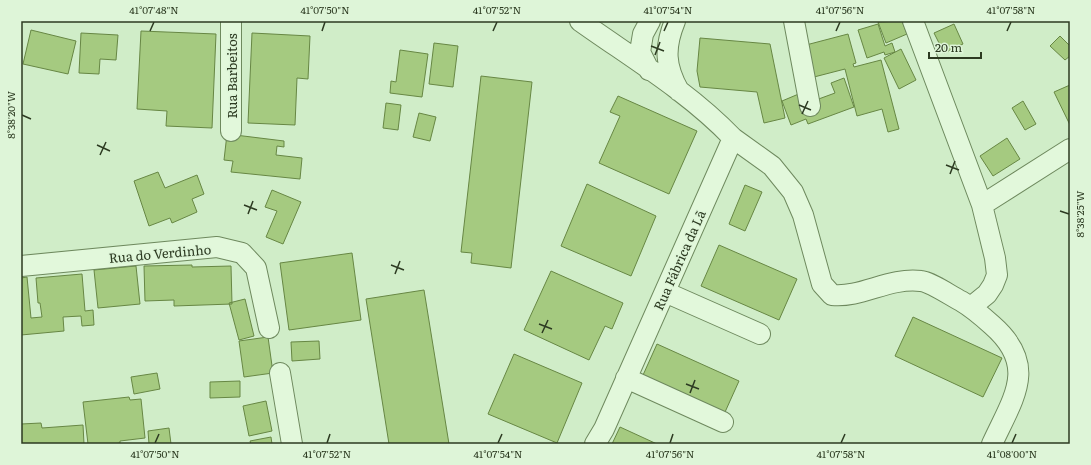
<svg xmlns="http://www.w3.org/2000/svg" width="1091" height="465" font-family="Literata,serif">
  <rect width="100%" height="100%" fill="#d0edc8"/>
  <path fill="#a5ca80" stroke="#678744" d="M902,21L907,34L886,43L878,22Z
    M878,24L885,46L892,43L895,52L885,55L884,52L867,58L858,30Z
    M954,24L963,44L944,53L934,33Z
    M31,30L76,41L68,74L23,64Z
    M141,31L216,34L212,128L166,126L167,111L137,109Z
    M81,33L118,35L116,60L100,59L99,74L79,73Z
    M252,33L310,36L308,79L297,78L295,125L248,123Z
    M848,34L856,63L853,64L854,67L881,60L899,129L888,132L882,109L857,116L845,69L814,77L806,45Z
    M1060,36L1070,46V56L1065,60L1050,46Z
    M700,38L770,44L785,118L764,123L757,92L700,87L697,71Z
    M434,43L458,46L453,87L429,84Z
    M901,49L916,80L899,89L884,58Z
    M400,50L428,54L422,97L390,93L391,81L396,82Z
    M481,76L532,82L511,268L471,263L472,253L461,252Z
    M844,78L854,107L808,124L806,119L791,125L782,101L801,93L805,104L835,93L831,83Z
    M1070,85V125L1054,92Z
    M618,96L697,131L669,194L599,163L620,116L610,112Z
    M1023,101L1036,124L1025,130L1012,108Z
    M386,103L401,105L398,130L383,128Z
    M419,113L436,117L430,141L413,137Z
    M227,134L284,141V147L277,146L276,155L302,158L300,179L231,172L233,161L224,160Z
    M1007,138L1020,159L993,176L980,156Z
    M158,172L165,188L197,175L204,194L192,199L197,212L172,223L170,218L149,226L134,181Z
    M587,184L656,216L631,276L561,246Z
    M745,185L762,192L745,231L729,224Z
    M272,190L301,202L283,244L266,237L277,211L265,207Z
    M719,245L797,279L779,320L701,286Z
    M352,253L361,320L289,330L280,263Z
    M192,265V267L231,266L232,304L174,306V300L145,301L144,266Z
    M136,266L140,304L98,308L94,270Z
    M551,271L623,303L612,329L605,326L589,360L524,330Z
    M82,274L85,311L93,310L94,325L82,326L81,316L63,317L64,331L21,335V278L27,277L31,318L42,317L40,303H38L36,278Z
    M424,290L449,444H389L366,299Z
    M245,299L254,336L239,340L229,303Z
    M913,317L1002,358L983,397L895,356Z
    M268,337L273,373L244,377L239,341Z
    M319,341L320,359L292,361L291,342Z
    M657,344L739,381L721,421L639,384Z
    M514,354L582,383L557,443L488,414Z
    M157,373L160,389L134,394L131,377Z
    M240,381V397L210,398V382Z
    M129,397L130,400L141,399L145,438L120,441V443L114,444H88L83,402Z
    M266,401L272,431L249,436L243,406Z
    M41,423L42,428L83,425L84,444H21V424Z
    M620,427L657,444H612Z
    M169,428L171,444H149L148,431Z
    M271,437L272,444H251L250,441Z"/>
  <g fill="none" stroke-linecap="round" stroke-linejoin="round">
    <g stroke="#6e895e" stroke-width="22">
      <path id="minor" d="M231,21V131
        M580,21C632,58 689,92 733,138L604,429L595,444
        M675,21C664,48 665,66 679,91
        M794,21L810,106
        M913,21L982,205L995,258L997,275L993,285L987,294L971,307
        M649,70L640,52L643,34L650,21
        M733,138L772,166L793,192L803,215L822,284L832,295C862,298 889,277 921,281C931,282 951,296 961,301C973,308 982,316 992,325C1039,366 1013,398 992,444
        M982,205L1070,149
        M21,266L217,247L242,253L256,268L269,328
        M665,292L760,334
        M280,373L292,444
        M626,378L723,422"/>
    </g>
    <use href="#minor" stroke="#e2f8db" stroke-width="20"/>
  </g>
  <path fill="none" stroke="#2c3a21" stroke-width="1.5" d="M150,31L154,22M322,31L325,22M493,31L497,22M664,31L668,22M836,31L840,22M1007,31L1011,22M651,46L664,51M655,55L660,42M799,105L811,110M802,114L808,101M22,115L31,119M97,145L110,151M100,155L106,142M946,165L959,170M950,174L955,161M244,205L257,210M1060,211L1069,214M248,214L253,201M391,265L404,270M395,274L400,261M539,324L552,329M542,333L548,320M686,384L699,389M690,393L695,380M155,443L159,434M327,443L330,434M498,443L502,434M670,443L673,434M841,443L845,434M1012,443L1016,434"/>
  <g text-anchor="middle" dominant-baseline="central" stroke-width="3" stroke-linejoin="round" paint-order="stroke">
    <g font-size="13" fill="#2c3a21" stroke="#def5d8">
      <text transform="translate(231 76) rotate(-90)">Rua Barbeitos</text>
      <text transform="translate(160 253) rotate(-5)">Rua do Verdinho</text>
      <text transform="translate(679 260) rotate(-66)">Rua Fábrica da Lã</text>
    </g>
  </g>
  <rect width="1091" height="465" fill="none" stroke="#def5d8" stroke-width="44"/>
  <path d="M929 52v6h52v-6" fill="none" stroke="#2c3a21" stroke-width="2"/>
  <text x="935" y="52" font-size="12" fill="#2c3a21" stroke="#def5d8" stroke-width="3" paint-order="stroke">20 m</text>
  <rect x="22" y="22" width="1047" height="421" fill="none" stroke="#2c3a21" stroke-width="1.5"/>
  <g font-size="10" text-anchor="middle" fill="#2c3a21">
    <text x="154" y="14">41°07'48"N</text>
    <text x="325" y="14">41°07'50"N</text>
    <text x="497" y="14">41°07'52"N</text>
    <text x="668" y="14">41°07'54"N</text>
    <text x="840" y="14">41°07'56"N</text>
    <text x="1011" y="14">41°07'58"N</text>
    <text transform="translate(11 115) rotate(-90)" y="4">8°38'20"W</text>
    <text transform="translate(1080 214) rotate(-90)" y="4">8°38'25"W</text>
    <text x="155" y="458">41°07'50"N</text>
    <text x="327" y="458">41°07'52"N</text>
    <text x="498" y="458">41°07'54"N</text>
    <text x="670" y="458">41°07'56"N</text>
    <text x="841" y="458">41°07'58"N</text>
    <text x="1012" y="458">41°08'00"N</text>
  </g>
</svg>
